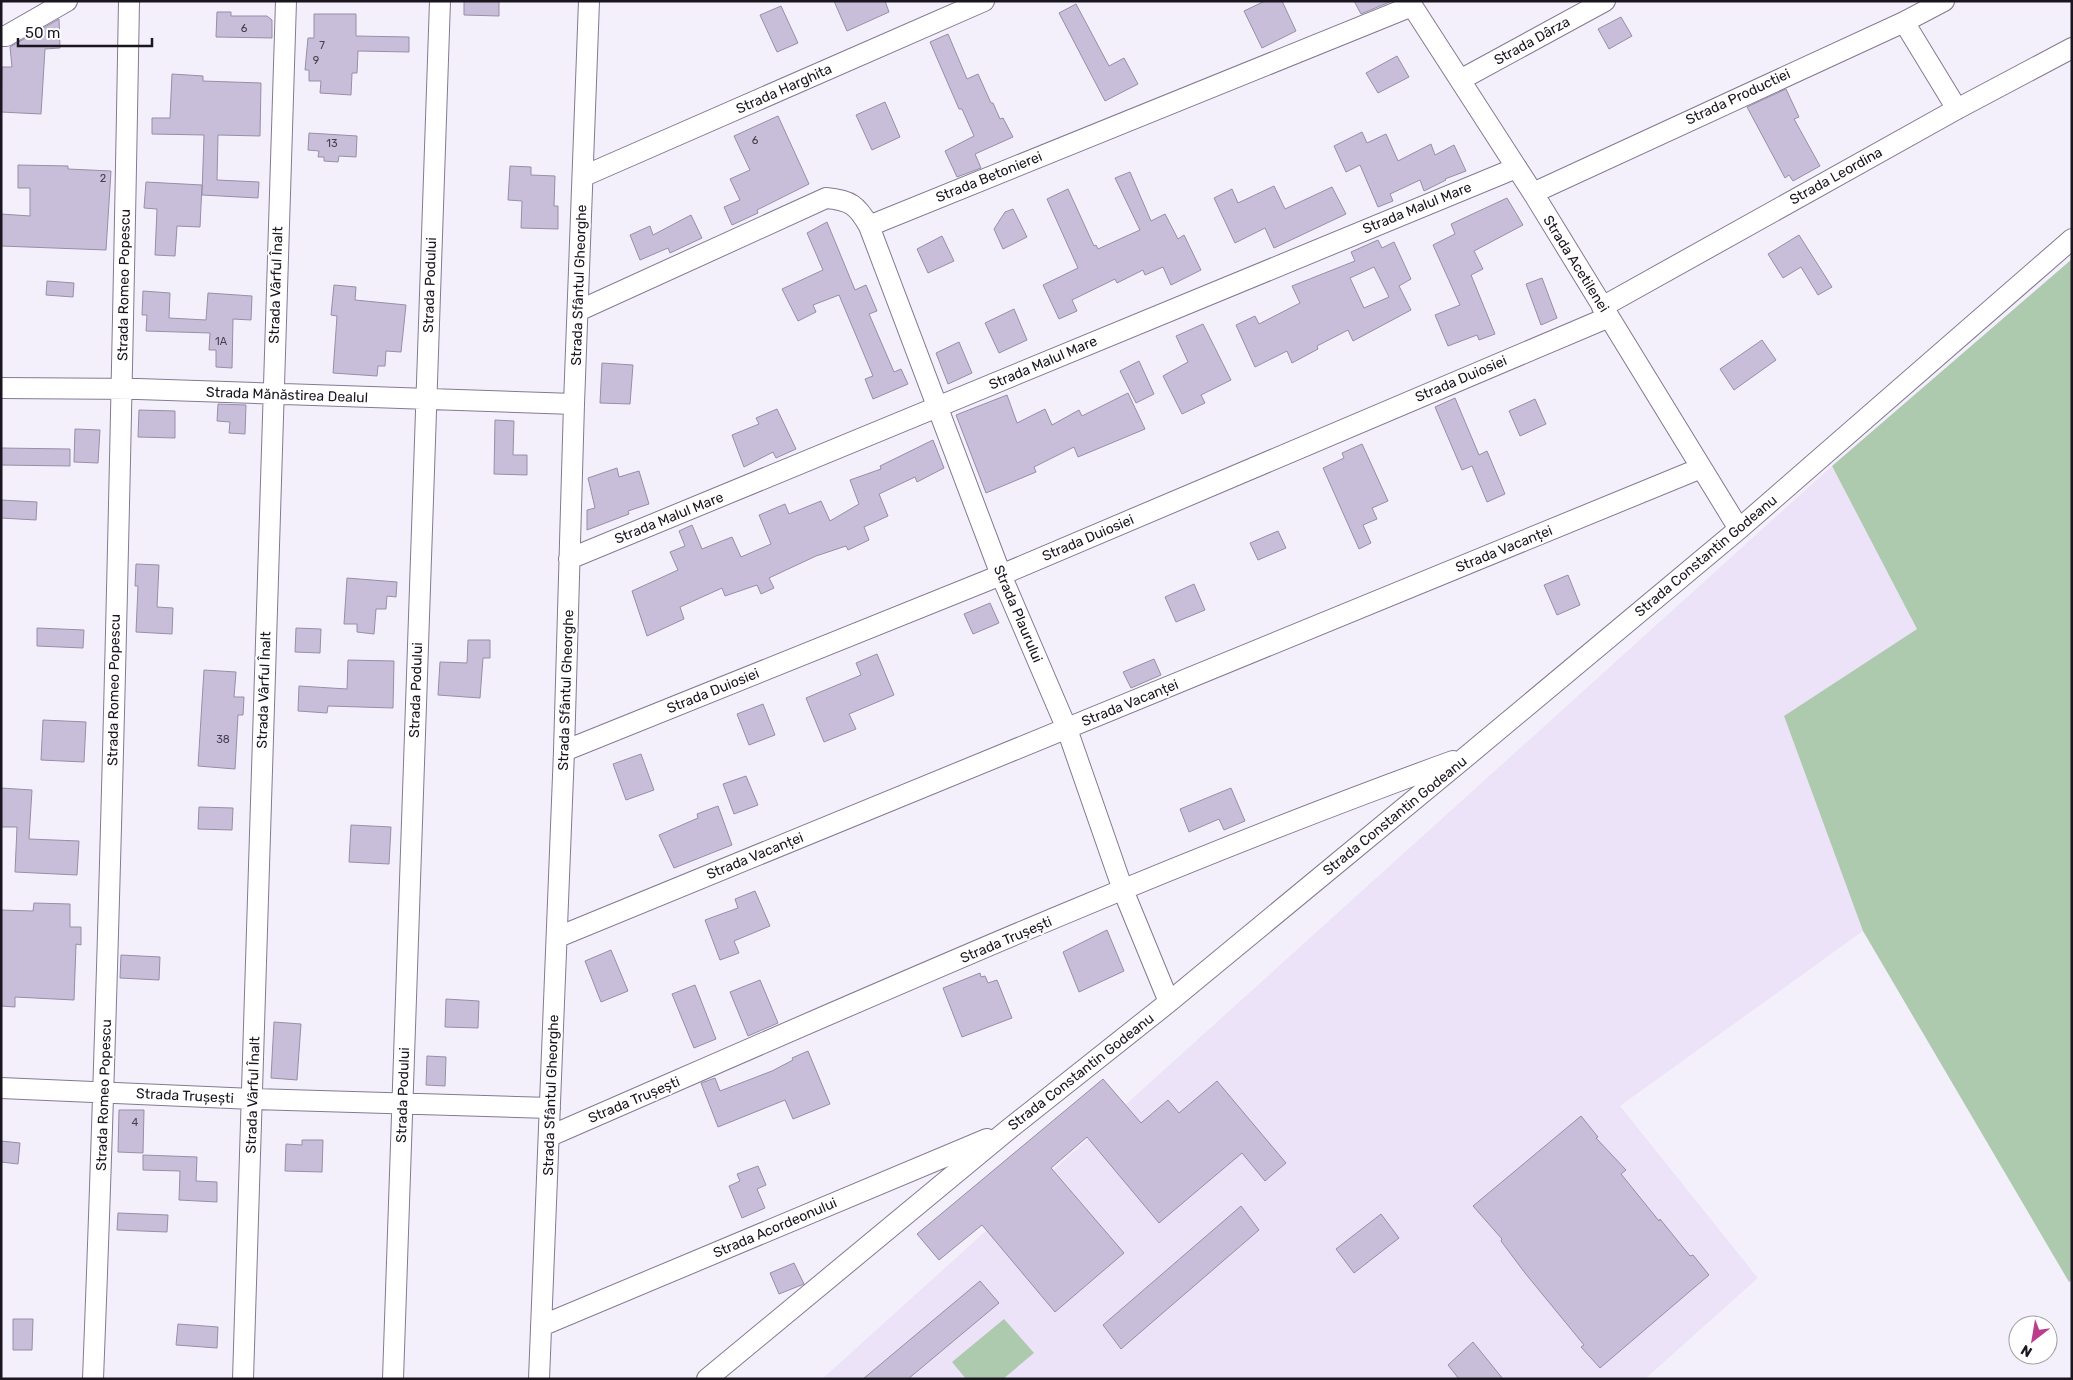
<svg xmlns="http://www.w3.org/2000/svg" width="2073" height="1380" font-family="Rubik,sans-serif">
  <rect width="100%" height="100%" fill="#f4f0fb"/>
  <path fill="#ede3f8" d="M1832,466L1917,629L1784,716L1863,931L1620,1106L1758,1278L1645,1379H822Z"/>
  <path fill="#adc9ae" d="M2072,259V1280L2069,1282L1863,931L1784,716L1917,629L1832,466Z
    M1004,1319L1034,1353L1003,1379H966L952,1362Z"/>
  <path fill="#c8beda" stroke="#978ea8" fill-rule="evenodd" d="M464,1H499V16L464,15Z
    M834,1H885L889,12L847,31Z
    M1265,1H1282L1296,31L1262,48L1244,11Z
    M1354,1H1392L1361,14Z
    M1076,4L1109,66L1124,58L1138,84L1105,101L1059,13Z
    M781,6L798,43L777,52L760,15Z
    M217,12H231V16H267L272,20V38L216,37Z
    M314,14H356V36L409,37V52L358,51L357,73H352L351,95L320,93L321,81H309V70H305L308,38H314Z
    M1621,17L1632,36L1609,49L1598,29Z
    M59,19L60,48L45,49L41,114L1,112L2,67H12L10,47Z
    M948,34L967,79L978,74L991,103H993L1000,119L1003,118L1013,137L975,154L981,168L957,177L945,151L974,136L962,109H959L930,42Z
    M1397,56L1409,77L1378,93L1366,73Z
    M172,74L203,76V81L261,83L260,136L218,135L217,180L259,182L258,198L202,195L204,135L152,134V118H170Z
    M1786,89L1799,117L1794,119L1820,166L1793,181L1789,175L1785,178L1747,107Z
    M885,102L900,137L872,150L856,115Z
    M778,116L809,184L757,210L758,213L732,225L724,207L740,200L730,179L750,170L734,136Z
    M1362,132L1367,143L1386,134L1398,161L1431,144L1435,155L1454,145L1466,171L1445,179L1446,180L1424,191L1420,180L1390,194L1393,201L1378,207L1360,165L1346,172L1334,146Z
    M309,133L357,136L356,157L339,156L338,162L324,161V157H318L319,151L308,150Z
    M18,165L68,166V169L111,171L106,250L1,246V214L30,216V188H18Z
    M510,166L531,167V175L555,176L554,206H558V229L521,228L522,201L508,200Z
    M1130,172L1151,221L1165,214L1178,239L1184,235L1201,270L1171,285L1163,267L1145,275L1143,270L1117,283L1115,279L1072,300L1077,311L1059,319L1043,285L1078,268L1047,199L1068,189L1094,246L1096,245L1098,249L1140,230L1115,178Z
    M146,182L202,185L200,227L177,226L175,256L155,255L157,209L144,208Z
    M1274,186L1285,209L1332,187L1346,214L1274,248L1265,228L1235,243L1214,198L1232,189L1238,203Z
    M1507,198L1523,225L1474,251L1483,269L1471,275L1495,334L1479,340L1477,335L1448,346L1435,315L1460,305L1433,245L1455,234L1451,224Z
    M1013,209L1027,237L1003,249L994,229L1005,212Z
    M691,215L702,238L670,253L668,248L640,260L630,235L650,226L653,235Z
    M827,222L855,290L866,285L877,311L869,314L894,372L901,369L908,384L873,399L865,379L873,376L839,295L813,305L816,312L798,321L782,289L823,270L807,233Z
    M1799,235L1832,287L1818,295L1801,267L1783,278L1768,254Z
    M942,236L954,261L928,273L917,249Z
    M1378,240L1382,248L1394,242L1411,279L1399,286L1411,310L1353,341L1348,330L1317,346L1318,349L1292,363L1287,351L1255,367L1236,325L1255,316L1259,324L1300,303L1292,286L1355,261L1351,252ZM1374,267L1389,297L1364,308L1350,278Z
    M1542,278L1557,318L1541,325L1526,284Z
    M47,281L74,283L73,297L46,295Z
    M334,285L356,287L355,300L406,305L401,352L386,351L385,366H378L377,376L333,373L337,316L331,315Z
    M143,291L170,293L169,318L206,320L208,293L252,296L251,320L233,319L232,368L216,367V350H209L210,333L146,331L147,315H142Z
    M1014,309L1027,340L999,353L985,323Z
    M1203,324L1231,380L1201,395L1205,403L1182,414L1163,376L1188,362L1176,336Z
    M1762,340L1776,360L1734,390L1720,369Z
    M959,342L972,373L948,384L936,353Z
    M1139,361L1154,394L1136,403L1120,371Z
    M602,363L633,365L630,404L600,403Z
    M1128,393L1145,429L1078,457L1074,447L1034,467L1036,472L986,493L956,415L1007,395L1017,423L1045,409L1052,425L1079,410L1082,416Z
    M1455,398L1479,455L1487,451L1505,494L1487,502L1472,466L1462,470L1435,407Z
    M1535,399L1546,424L1520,436L1509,411Z
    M218,404L246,405L245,434L229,433L230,422L217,421Z
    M777,409L796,449L776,458L773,452L744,467L732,435L759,424L756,418Z
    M139,410L175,411V438L138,437Z
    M495,420L514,421L513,455H527V475L494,474Z
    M75,429L100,430L98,463L74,462Z
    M933,440L944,468L917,482L915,477L879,494L888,516L864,527L869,540L848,550L846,546L816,556L769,578L774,588L761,594L757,585L725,596L722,588L680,607L684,619L647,636L632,591L678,570L670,552L685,546L679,531L692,525L702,549L732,537L741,557L771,544L759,515L785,504L789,514L821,501L830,521L859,504L850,480L881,469L880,466Z
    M1362,444L1388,501L1372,508L1377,519L1363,525L1371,543L1359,549L1323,468L1344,458L1342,453Z
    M1,448L70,449V466L1,465Z
    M617,468L619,477L639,471L649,504L628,511L629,514L587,530V510L595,508L588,478Z
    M1,500L37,502L36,520L1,518Z
    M1278,531L1286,548L1258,560L1250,543Z
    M136,564L159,565L157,607L173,608L172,634L136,632L138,586H135Z
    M1568,575L1580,605L1557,615L1544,585Z
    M347,578L397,582L396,597L387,596L386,609H376L374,634L357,632V624H344Z
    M1194,584L1205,610L1176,622L1165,597Z
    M990,603L999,623L973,634L964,614Z
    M37,628L84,630L83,648L37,646Z
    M296,628L321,629L320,653L295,652Z
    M468,640H490V658H483L480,698L438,695L440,662L467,663Z
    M877,654L894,695L849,714L856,729L824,742L806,698L861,675L856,663Z
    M1154,659L1161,675L1131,688L1123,672Z
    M348,660L394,661L393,708L328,706L327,713L298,711L299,686L347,689Z
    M204,670L236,672L234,697H244L243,715H238L235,769L198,766Z
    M763,704L775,735L749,745L737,714Z
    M43,720L86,722L84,762L41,760Z
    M641,754L654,790L626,800L613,764Z
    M746,776L758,805L734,814L723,784Z
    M1,788L32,790L29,839L79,841L77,875L15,872L17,827H1Z
    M1231,788L1245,821L1224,830L1219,819L1189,832L1180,809Z
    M718,806L732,845L674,868L659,835L698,818L697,814Z
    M199,807L233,808L232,830L198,829Z
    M351,825L391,827L389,864L349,862Z
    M755,891L770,926L734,941L739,953L720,960L705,920L738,908L735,899Z
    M34,903L70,904V927H81V945L76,944L74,1000L15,997V1007L1,1006V910L33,911Z
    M1107,930L1124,971L1079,992L1063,952Z
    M611,950L628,991L601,1002L585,961Z
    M121,955L160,957L159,980L120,978Z
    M980,973L981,977L985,976L988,983L997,980L1012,1018L962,1037L943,988Z
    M760,980L778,1023L748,1036L730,992Z
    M695,985L716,1039L694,1048L672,994Z
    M446,999L479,1001L478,1028L445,1027Z
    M274,1022L301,1024L297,1080L271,1078Z
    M808,1051L830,1104L793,1119L785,1100L718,1127L701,1083L715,1078L720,1091L772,1071L793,1060L792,1058Z
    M427,1056L446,1057L445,1086L426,1085Z
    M1103,1079L1141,1123L1168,1100L1179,1113L1217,1081L1286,1163L1265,1181L1242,1153L1159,1223L1087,1137L1051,1168L1124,1253L1055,1312L982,1225L939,1260L917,1234Z
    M119,1110H144L143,1153L118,1152Z
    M1581,1116L1598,1137L1596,1138L1626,1170L1621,1174L1659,1221L1660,1219L1690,1256L1693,1255L1709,1275L1600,1368L1581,1347L1584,1345L1525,1273L1501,1241L1502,1239L1473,1206Z
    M302,1140H323L322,1172L285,1171L286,1144L302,1145Z
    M1,1141L20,1143L18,1164L1,1162Z
    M143,1155L197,1157L196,1181L217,1182V1202L179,1200L180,1171L143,1170Z
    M758,1166L766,1185L757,1189L765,1208L742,1218L729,1186L740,1181L737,1174Z
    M1241,1206L1259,1230L1121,1349L1103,1325Z
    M118,1213L168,1215L167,1232L117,1230Z
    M1381,1214L1399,1238L1354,1273L1336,1249Z
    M794,1263L804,1284L779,1294L770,1273Z
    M980,1281L999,1303L908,1379H863Z
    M13,1319H33L32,1350H13Z
    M178,1324L218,1327L217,1348L176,1345Z
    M1473,1342L1503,1379H1459L1448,1365Z"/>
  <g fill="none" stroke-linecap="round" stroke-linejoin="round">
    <g stroke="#847993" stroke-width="22">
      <path id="minor" d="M1409,1L1533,193L1739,529
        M1904,22L1957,109
        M1,36H6L67,1
        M1460,80L1605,1
        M584,176L984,1
        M1533,193L1904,22L1944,1
        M869,226L1412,6
        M1602,307L1957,109L2072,48
        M578,311L826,198C850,200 857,205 869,226L1001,575L1067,729L1123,890L1169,1002
        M1,388L138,389L574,404
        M569,559L1516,168
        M564,751L1001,575L1609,317
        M558,937L1701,468
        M1,1088L253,1099L550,1108
        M550,1136C849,1006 1147,872 1453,761
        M541,1326L987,1139
        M93,1379C111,920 121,461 129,1
        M243,1379L286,1
        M393,1379L440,1
        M539,1379L564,751L574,404L589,1
        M707,1379L1009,1129L1169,1002L1467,756L1739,529L2072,239"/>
    </g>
    <use href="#minor" stroke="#fff" stroke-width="20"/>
  </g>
  <g text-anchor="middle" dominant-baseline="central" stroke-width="4" stroke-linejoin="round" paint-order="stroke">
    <g font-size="11" fill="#463f4e">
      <text x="244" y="28">6</text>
      <text x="322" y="45">7</text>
      <text x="316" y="60">9</text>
      <text x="755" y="140">6</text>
      <text x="332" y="143">13</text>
      <text x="103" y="178">2</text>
      <text x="221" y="341">1A</text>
      <text x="223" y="739">38</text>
      <text x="135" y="1122">4</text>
    </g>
    <g font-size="14" fill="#1a151f" stroke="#fff">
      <text transform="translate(1532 41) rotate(-29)">Strada Dârza</text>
      <text transform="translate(784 89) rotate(-24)">Strada Harghita</text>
      <text transform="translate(1738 97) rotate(-25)">Strada Productiei</text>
      <text transform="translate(1836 176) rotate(-29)">Strada Leordina</text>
      <text transform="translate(989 177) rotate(-22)">Strada Betonierei</text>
      <text transform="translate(1417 208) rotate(-22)">Strada Malul Mare</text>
      <text transform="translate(1576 264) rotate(58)">Strada Acetilenei</text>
      <text transform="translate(124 285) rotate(-89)">Strada Romeo Popescu</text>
      <text transform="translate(276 285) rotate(-88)">Strada Vârful Înalt</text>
      <text transform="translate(430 285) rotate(-88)">Strada Podului</text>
      <text transform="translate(579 285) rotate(-88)">Strada Sfântul Gheorghe</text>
      <text transform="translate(1043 363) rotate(-23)">Strada Malul Mare</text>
      <text transform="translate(1461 379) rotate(-23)">Strada Duiosiei</text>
      <text transform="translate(287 395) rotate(2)">Strada Mănăstirea Dealul</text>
      <text transform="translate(669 518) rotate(-22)">Strada Malul Mare</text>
      <text transform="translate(1088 538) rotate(-23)">Strada Duiosiei</text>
      <text transform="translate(1504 549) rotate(-22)">Strada Vacanței</text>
      <text transform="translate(1706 556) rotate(-40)">Strada Constantin Godeanu</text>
      <text transform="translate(1018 614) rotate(67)">Strada Plaurului</text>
      <text transform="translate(114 690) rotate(-89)">Strada Romeo Popescu</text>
      <text transform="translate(264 690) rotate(-88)">Strada Vârful Înalt</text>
      <text transform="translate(416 690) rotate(-88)">Strada Podului</text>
      <text transform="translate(566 690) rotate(-88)">Strada Sfântul Gheorghe</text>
      <text transform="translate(713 691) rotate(-22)">Strada Duiosiei</text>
      <text transform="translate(1130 703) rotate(-22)">Strada Vacanței</text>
      <text transform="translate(1395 816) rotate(-39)">Strada Constantin Godeanu</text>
      <text transform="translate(755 856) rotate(-22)">Strada Vacanței</text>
      <text transform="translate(1006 940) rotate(-23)">Strada Trușești</text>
      <text transform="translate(1081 1072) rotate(-38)">Strada Constantin Godeanu</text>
      <text transform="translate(104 1095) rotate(-88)">Strada Romeo Popescu</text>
      <text transform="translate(253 1095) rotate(-88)">Strada Vârful Înalt</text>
      <text transform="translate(403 1095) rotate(-88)">Strada Podului</text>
      <text transform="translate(551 1095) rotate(-88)">Strada Sfântul Gheorghe</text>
      <text transform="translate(185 1096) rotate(3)">Strada Trușești</text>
      <text transform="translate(634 1100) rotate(-23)">Strada Trușești</text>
      <text transform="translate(775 1228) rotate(-23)">Strada Acordeonului</text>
    </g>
  </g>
  <rect width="2073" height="1380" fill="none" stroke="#1a151f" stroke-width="5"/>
  <g transform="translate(2033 1340) rotate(211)"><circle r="24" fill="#ffffff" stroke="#a3a1a5"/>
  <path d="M0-4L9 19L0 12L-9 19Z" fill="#bb3d8b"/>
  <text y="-8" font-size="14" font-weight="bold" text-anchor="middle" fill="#1a151f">N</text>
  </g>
  <path d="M18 38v8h134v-8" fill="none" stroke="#1a151f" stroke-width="2.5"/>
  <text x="25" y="38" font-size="15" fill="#1a151f" stroke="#ffffff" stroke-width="4" paint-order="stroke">50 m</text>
</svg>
